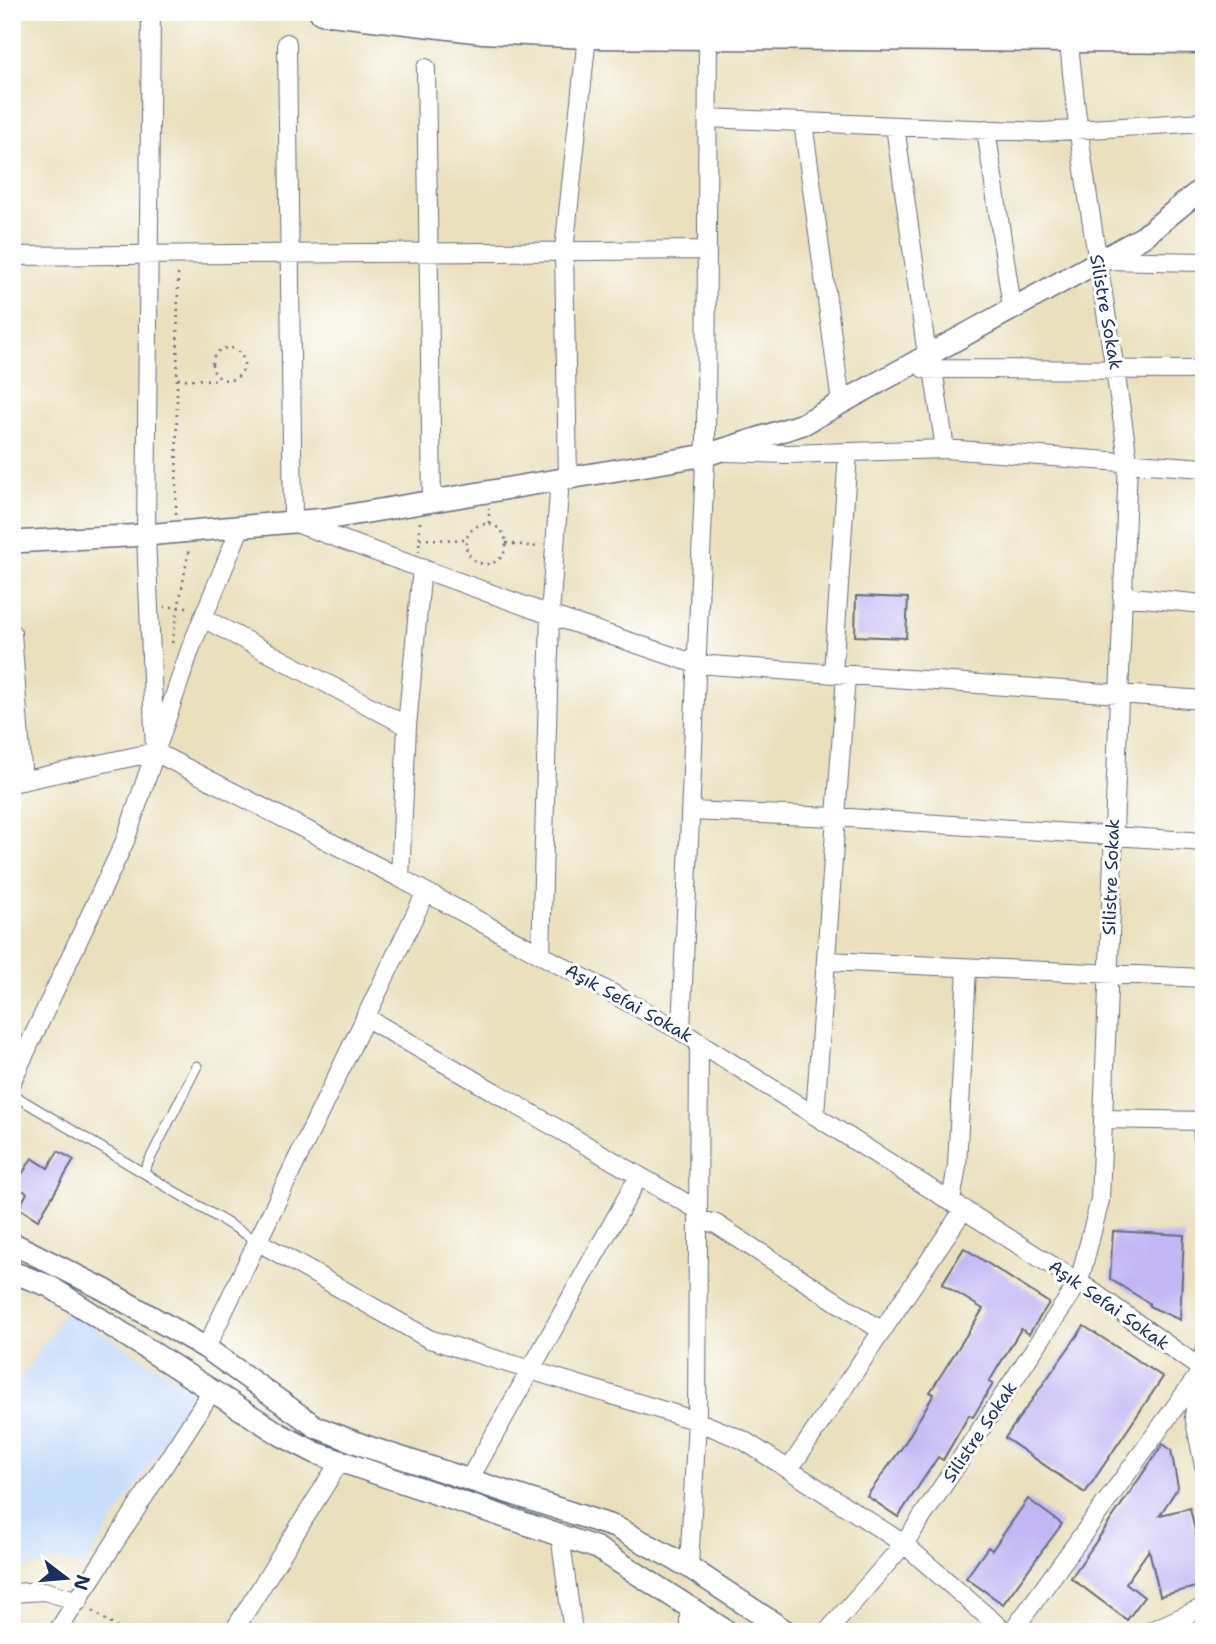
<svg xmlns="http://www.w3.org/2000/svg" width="1216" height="1644" font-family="'Shantell Sans',sans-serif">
  <rect width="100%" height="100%" fill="#fff"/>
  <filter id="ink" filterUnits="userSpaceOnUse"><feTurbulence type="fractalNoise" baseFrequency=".0143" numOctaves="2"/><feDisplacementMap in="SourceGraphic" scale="14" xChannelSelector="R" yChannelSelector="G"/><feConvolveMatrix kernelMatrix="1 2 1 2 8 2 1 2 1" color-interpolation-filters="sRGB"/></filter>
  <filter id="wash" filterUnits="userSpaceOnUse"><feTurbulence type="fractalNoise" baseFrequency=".00686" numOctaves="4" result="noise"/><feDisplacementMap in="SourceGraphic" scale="28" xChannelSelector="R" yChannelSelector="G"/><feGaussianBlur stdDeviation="1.57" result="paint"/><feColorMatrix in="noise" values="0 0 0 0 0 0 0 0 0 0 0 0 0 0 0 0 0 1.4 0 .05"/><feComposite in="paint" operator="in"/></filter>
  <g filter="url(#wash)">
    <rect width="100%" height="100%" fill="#eae0bd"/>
    <path fill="#c8ddf9" d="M65,1310L196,1391L83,1569L64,1560L12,1571V1394Z"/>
    <g id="blocks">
      <path fill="#c2b7f4" d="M856,596L908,598L906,638L855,636Z
        M58,1151L74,1160L38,1220L19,1208L27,1193L15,1186L32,1158L48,1168Z
        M1113,1231L1184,1235L1180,1320L1149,1306V1303L1110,1279Z
        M964,1248L1049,1303L1029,1334L1021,1329L989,1382L993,1384L973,1417L969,1415L943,1460L938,1457L898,1517L867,1496L903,1446L934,1394L930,1392L983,1309L942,1284Z
        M1084,1326L1163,1377L1085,1493L1005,1438Z
        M1163,1444L1171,1450L1178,1487L1160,1515L1190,1508L1204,1571V1585L1160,1596L1149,1550L1126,1583L1144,1597L1127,1620L1071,1578Z
        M1028,1499L1062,1524L1003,1604L966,1578L988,1547L992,1550Z"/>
    </g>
  </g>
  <g filter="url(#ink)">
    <use href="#blocks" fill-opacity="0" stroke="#636d7f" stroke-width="2"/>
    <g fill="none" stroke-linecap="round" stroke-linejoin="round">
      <g stroke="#636d7f" stroke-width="11">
        <path id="service" d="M12,1094L257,1241
          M144,1171L197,1066"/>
      </g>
      <g stroke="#636d7f" stroke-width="20">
        <path id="minor" d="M151,12L146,535L155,752
          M287,43L293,522L550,615L696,664L1204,700
          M426,68L432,501
          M707,118L1041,132L1204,122
          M803,122L841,403
          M895,126L927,355L933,369L945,449
          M986,129L1012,308
          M12,256L707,250
          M1099,260L1204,262
          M924,369L1204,370
          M725,452L788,454L945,449L1204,468
          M568,478L564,251L587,36
          M1122,596L1204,604
          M203,618L407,726
          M12,633L23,781
          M833,673L848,453
          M12,783L155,752L400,878L681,1031L1089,1289L1204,1371
          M690,811L835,817L1204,842
          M400,878L407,726L422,568
          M541,954L550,615L560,479
          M826,961L1204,978
          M365,1017L698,1210
          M681,1031L706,439L708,27
          M12,1081L125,841L191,647L241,526
          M815,1115L846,675
          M1103,1119L1204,1121
          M1202,1121L1204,1157
          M951,1201L957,1166L967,968
          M698,1219L716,1224L882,1331
          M257,1241L429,1339L697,1421L743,1440L904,1544L1005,1632
          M206,1348L426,892
          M1204,1352L1194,1416L1204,1466
          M790,1468L964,1209
          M470,1478L639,1176
          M560,1534L573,1632
          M689,1567L697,1421L699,1042
          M12,1593L44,1591L79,1601
          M689,1606V1632
          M57,1632L212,1391
          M233,1632L339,1463
          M827,1632L904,1544L1079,1282L1100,1200L1128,461C1110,321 1081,182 1069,41
          M1012,1632L1202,1370
          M1149,1632L1204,1607"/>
      </g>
      <g stroke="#636d7f" stroke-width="24">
        <path id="tertiary" d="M12,542L146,535L326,519L706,455L803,424L1143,237L1204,187
          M12,1243L103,1289L206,1348L316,1427L368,1447L615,1527L689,1567L787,1632
          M12,1272L49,1286L281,1435L316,1453L597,1548L728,1632"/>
      </g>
      <g stroke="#636d7f" stroke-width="27">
        <path id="secondary" d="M322,12L483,31L587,36L1204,41
          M481,12L1204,22"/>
      </g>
      <path stroke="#636d7f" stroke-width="2.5" stroke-dasharray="2 5" stroke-linecap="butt" d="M212 364a16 16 0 1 1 32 0a16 16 0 1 1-32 0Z
        M178,379L220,380
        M176,514L178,272
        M489,523V508
        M466 544a20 20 0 1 1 40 0a20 20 0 1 1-40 0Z
        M420,539L466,540
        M506,543L537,547
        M419,552L420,520
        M164,607H189
        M172,643L189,549
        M93,1611L123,1632"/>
      <use href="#service" stroke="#fff" stroke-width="9"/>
      <use href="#minor" stroke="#fff" stroke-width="18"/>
      <use href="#tertiary" stroke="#fff" stroke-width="21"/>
      <use href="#secondary" stroke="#fff" stroke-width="24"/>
    </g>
  </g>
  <g text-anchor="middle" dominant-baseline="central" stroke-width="6" stroke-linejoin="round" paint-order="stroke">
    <g font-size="18" fill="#1b2f5e" stroke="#fff">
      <text transform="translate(1106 312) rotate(80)">Silistre Sokak</text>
      <text transform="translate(1111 877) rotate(-88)">Silistre Sokak</text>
      <text transform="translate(629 1003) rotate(29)">Aşık Sefai Sokak</text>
      <text transform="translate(1109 1305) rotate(35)">Aşık Sefai Sokak</text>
      <text transform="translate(980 1432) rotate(-56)">Silistre Sokak</text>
    </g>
  </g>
  <rect width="1216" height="1644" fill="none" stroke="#fff" stroke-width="42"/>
  <g transform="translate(66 1578) rotate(106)" stroke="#ffffff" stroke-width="5" paint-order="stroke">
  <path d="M0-5L12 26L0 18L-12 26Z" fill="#1b2f5e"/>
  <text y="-10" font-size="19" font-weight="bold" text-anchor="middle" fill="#1b2f5e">N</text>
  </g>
</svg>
